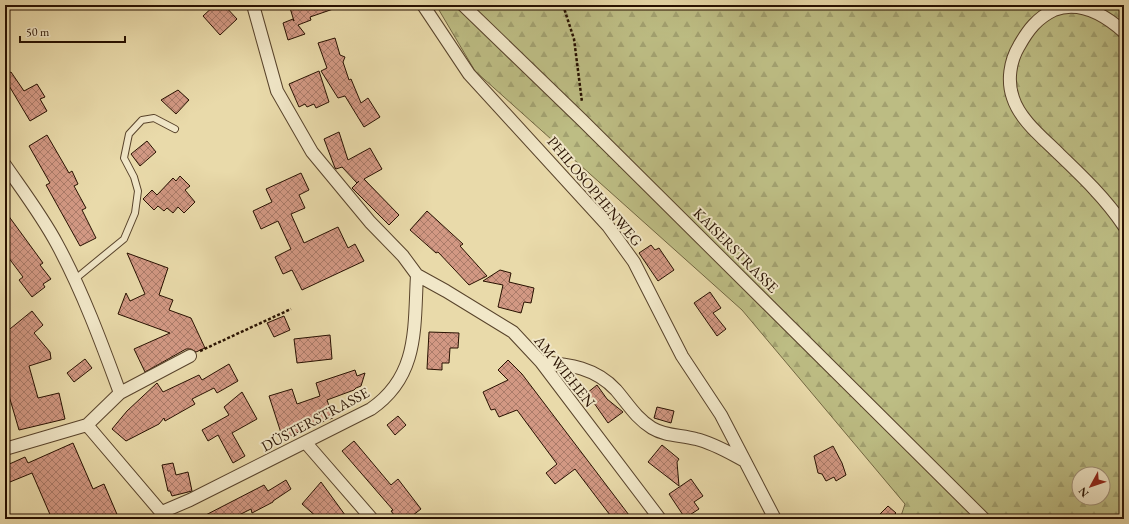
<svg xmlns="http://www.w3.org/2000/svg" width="1129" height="524" font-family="'EB Garamond',serif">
  <defs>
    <pattern id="forest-firs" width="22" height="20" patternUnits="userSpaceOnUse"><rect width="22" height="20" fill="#bdbd84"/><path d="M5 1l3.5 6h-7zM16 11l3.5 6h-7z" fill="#a2a170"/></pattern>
    <pattern id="building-cross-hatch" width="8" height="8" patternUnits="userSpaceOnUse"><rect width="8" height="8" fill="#d29883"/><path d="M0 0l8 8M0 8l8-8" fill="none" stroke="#aa7b69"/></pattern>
  </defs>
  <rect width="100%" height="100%" fill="#e9daaa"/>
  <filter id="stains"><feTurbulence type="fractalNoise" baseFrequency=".005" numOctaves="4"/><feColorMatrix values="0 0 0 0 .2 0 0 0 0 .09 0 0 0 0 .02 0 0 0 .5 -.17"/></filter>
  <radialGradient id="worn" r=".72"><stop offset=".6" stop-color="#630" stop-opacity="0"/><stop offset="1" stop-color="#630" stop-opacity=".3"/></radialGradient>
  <path fill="url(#forest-firs)" stroke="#726742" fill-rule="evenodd" d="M436,5H1124V519H900L905,504L742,310L475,71ZM1079,474H1103V498H1079Z"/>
  <path fill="url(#building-cross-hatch)" stroke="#281101" d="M215,5H224L237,19L220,35L203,16Z
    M300,5H339V7L310,17L311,20L298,25L305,34L288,40L283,23L293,19L294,21L290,8Z
    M335,38L340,55L345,57L343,62L349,80L351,79L361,103L368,98L380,117L364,127L345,96L338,98L321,71L327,68L318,43Z
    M319,71L329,102L316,108L314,104L307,107L305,104L299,107L289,84Z
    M11,72L24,91L37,84L45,97L40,99L47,111L30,121L5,79V75Z
    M178,90L189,100L176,114L161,100Z
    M339,132L348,160L370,148L382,169L364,179L399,215L389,225L352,188L359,181L357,183L342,167L336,169L335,168L324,139Z
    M47,135L69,173L72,171L78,184L74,186L86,208L82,210L96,238L80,246L46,185L50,183L29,146Z
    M147,141L156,152L140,166L131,154Z
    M301,173L309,190L299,195L305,208L291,214L304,243L338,227L348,248L355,244L364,261L302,290L292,270L283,274L275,257L291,249L278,221L261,229L253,211L272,202L266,189Z
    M180,176L190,186L185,190L195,202L184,213L178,207L173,213L167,208L164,211L158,206L154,210L143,199L152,190L157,195L173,178L176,181Z
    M5,211L43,263L40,265L51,279L43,284L45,287L32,297L19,280L23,277L5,253Z
    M427,211L463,244L460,246L487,276L469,285L438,252L436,253L410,230Z
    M651,245L655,250L659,248L674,270L658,281L639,253Z
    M127,253L168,268L159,295L173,300L169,310L191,318L205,348L196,352L191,349H186L145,372L134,349L170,333L118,314L126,293L130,301L145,294Z
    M500,270L511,273L509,282L534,288L531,303L524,302L521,313L498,307L503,285L483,281Z
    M710,292L721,308L713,313L726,329L717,336L694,303Z
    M32,311L43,325L34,333L50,352L51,359L29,366L38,398L59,393L65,419L19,430L5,382V333Z
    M284,316L290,330L274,337L267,323Z
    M429,332L459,333L458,348H450L449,363H442V370L427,369Z
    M330,335L332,359L297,363L294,339Z
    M85,359L92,368L74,382L67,373Z
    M508,360L522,374L632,519H613L575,469L555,484L546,473L557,464L517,410L499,417L495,409L491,410L483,392L508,380L498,370Z
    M229,364L238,381L217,393L214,388L192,399L195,404L165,421L164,418L159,424L126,441L112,429L127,411L157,383L163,392L199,375L202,380Z
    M355,370L357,376L365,373L361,386L356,388L354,390L327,400L333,418L308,427V428L283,439L269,396L292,389L297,404L320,396L316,383Z
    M597,385L607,399L623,412L608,423L587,393Z
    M242,392L257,419L232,433L245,456L233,463L218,435L208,441L202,430L229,415L224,407Z
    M657,407L674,411L671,423L654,418Z
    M398,416L406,425L395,435L387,425Z
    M354,441L391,485L398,479L421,509L408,519H397L391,511L393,510L342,451Z
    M73,443L93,489L104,484L119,519H52L32,473L5,484V466L25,457L28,463Z
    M662,445L679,459L677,462L679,486L648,462Z
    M833,446L842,463L846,475L836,481L834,477L826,481L822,474L818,473L814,456Z
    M173,463L176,475L188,472L192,491L172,496L170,491H168L162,465Z
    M691,479L703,496L694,502L699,509L685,518L669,494Z
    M286,480L291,489L273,501V502L252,513L251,509L231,519H198L264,485L268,491Z
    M321,482L348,519H319L302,504Z
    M888,506L896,513L890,519H875Z"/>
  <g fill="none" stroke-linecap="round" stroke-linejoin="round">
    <g stroke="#58432b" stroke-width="8">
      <path id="service" d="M74,280L124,239L135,213L138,191L134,177L124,158L129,134L142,120L154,118L175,129"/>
    </g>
    <g stroke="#58432b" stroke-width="14">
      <path id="minor" d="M423,5L469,74L608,226L634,262L682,356L721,415L775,519
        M463,5L582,120L984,519
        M1124,32C1105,15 1080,0 1054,10C1037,18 1028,30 1019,46C1010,61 1007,81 1013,98C1020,120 1043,138 1059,154C1082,176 1106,199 1124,226
        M5,165C23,191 42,216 57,244C82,290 102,344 120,393
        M417,275L446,291L513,332L541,362L660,519
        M541,362C569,364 596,368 616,390C628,404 636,418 652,428C665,436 682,435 696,439C713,443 728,452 743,460
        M87,425L167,519
        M306,443L372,519
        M5,449L87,425L120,393L190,356
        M162,512L190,500L371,409C419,376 414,328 417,275L403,256L370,222L312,152L277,91L253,5"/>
    </g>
    <path stroke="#281101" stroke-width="2.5" stroke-dasharray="3 2" stroke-linecap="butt" d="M563,5L574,39L582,102
      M200,351L291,309"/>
    <use href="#service" stroke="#f1e7c8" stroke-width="6"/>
    <use href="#minor" stroke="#f1e7c8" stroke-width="12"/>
  </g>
  <g text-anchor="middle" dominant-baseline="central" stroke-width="4" stroke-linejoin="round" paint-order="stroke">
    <g font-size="15" fill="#281101" stroke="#f1e7c8">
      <text transform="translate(595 191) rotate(50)">PHILOSOPHENWEG</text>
      <text transform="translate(736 250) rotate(45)">KAISERSTRASSE</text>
      <text transform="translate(565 371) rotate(51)">AM WIEHEN</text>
      <text transform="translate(315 419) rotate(-28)">DÜSTERSTRASSE</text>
    </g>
  </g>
  <rect width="1129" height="524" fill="none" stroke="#e9daaa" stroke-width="20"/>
  <rect x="6" y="6" width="1117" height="512" fill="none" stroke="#281101" stroke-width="2"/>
  <rect x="10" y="10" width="1109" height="504" fill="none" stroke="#281101"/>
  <g transform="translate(1091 486) rotate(230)"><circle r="19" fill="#f1e7c8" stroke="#a19178"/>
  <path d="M0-3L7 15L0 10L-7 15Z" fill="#8f2418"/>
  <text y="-6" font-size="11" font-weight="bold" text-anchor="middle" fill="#281101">N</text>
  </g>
  <path d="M20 36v6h105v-6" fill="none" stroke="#281101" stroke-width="2"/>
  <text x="26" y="36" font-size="12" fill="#281101" stroke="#f1e7c8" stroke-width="3" paint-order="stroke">50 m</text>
  <rect width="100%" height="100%" filter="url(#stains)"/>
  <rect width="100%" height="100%" fill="url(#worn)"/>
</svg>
